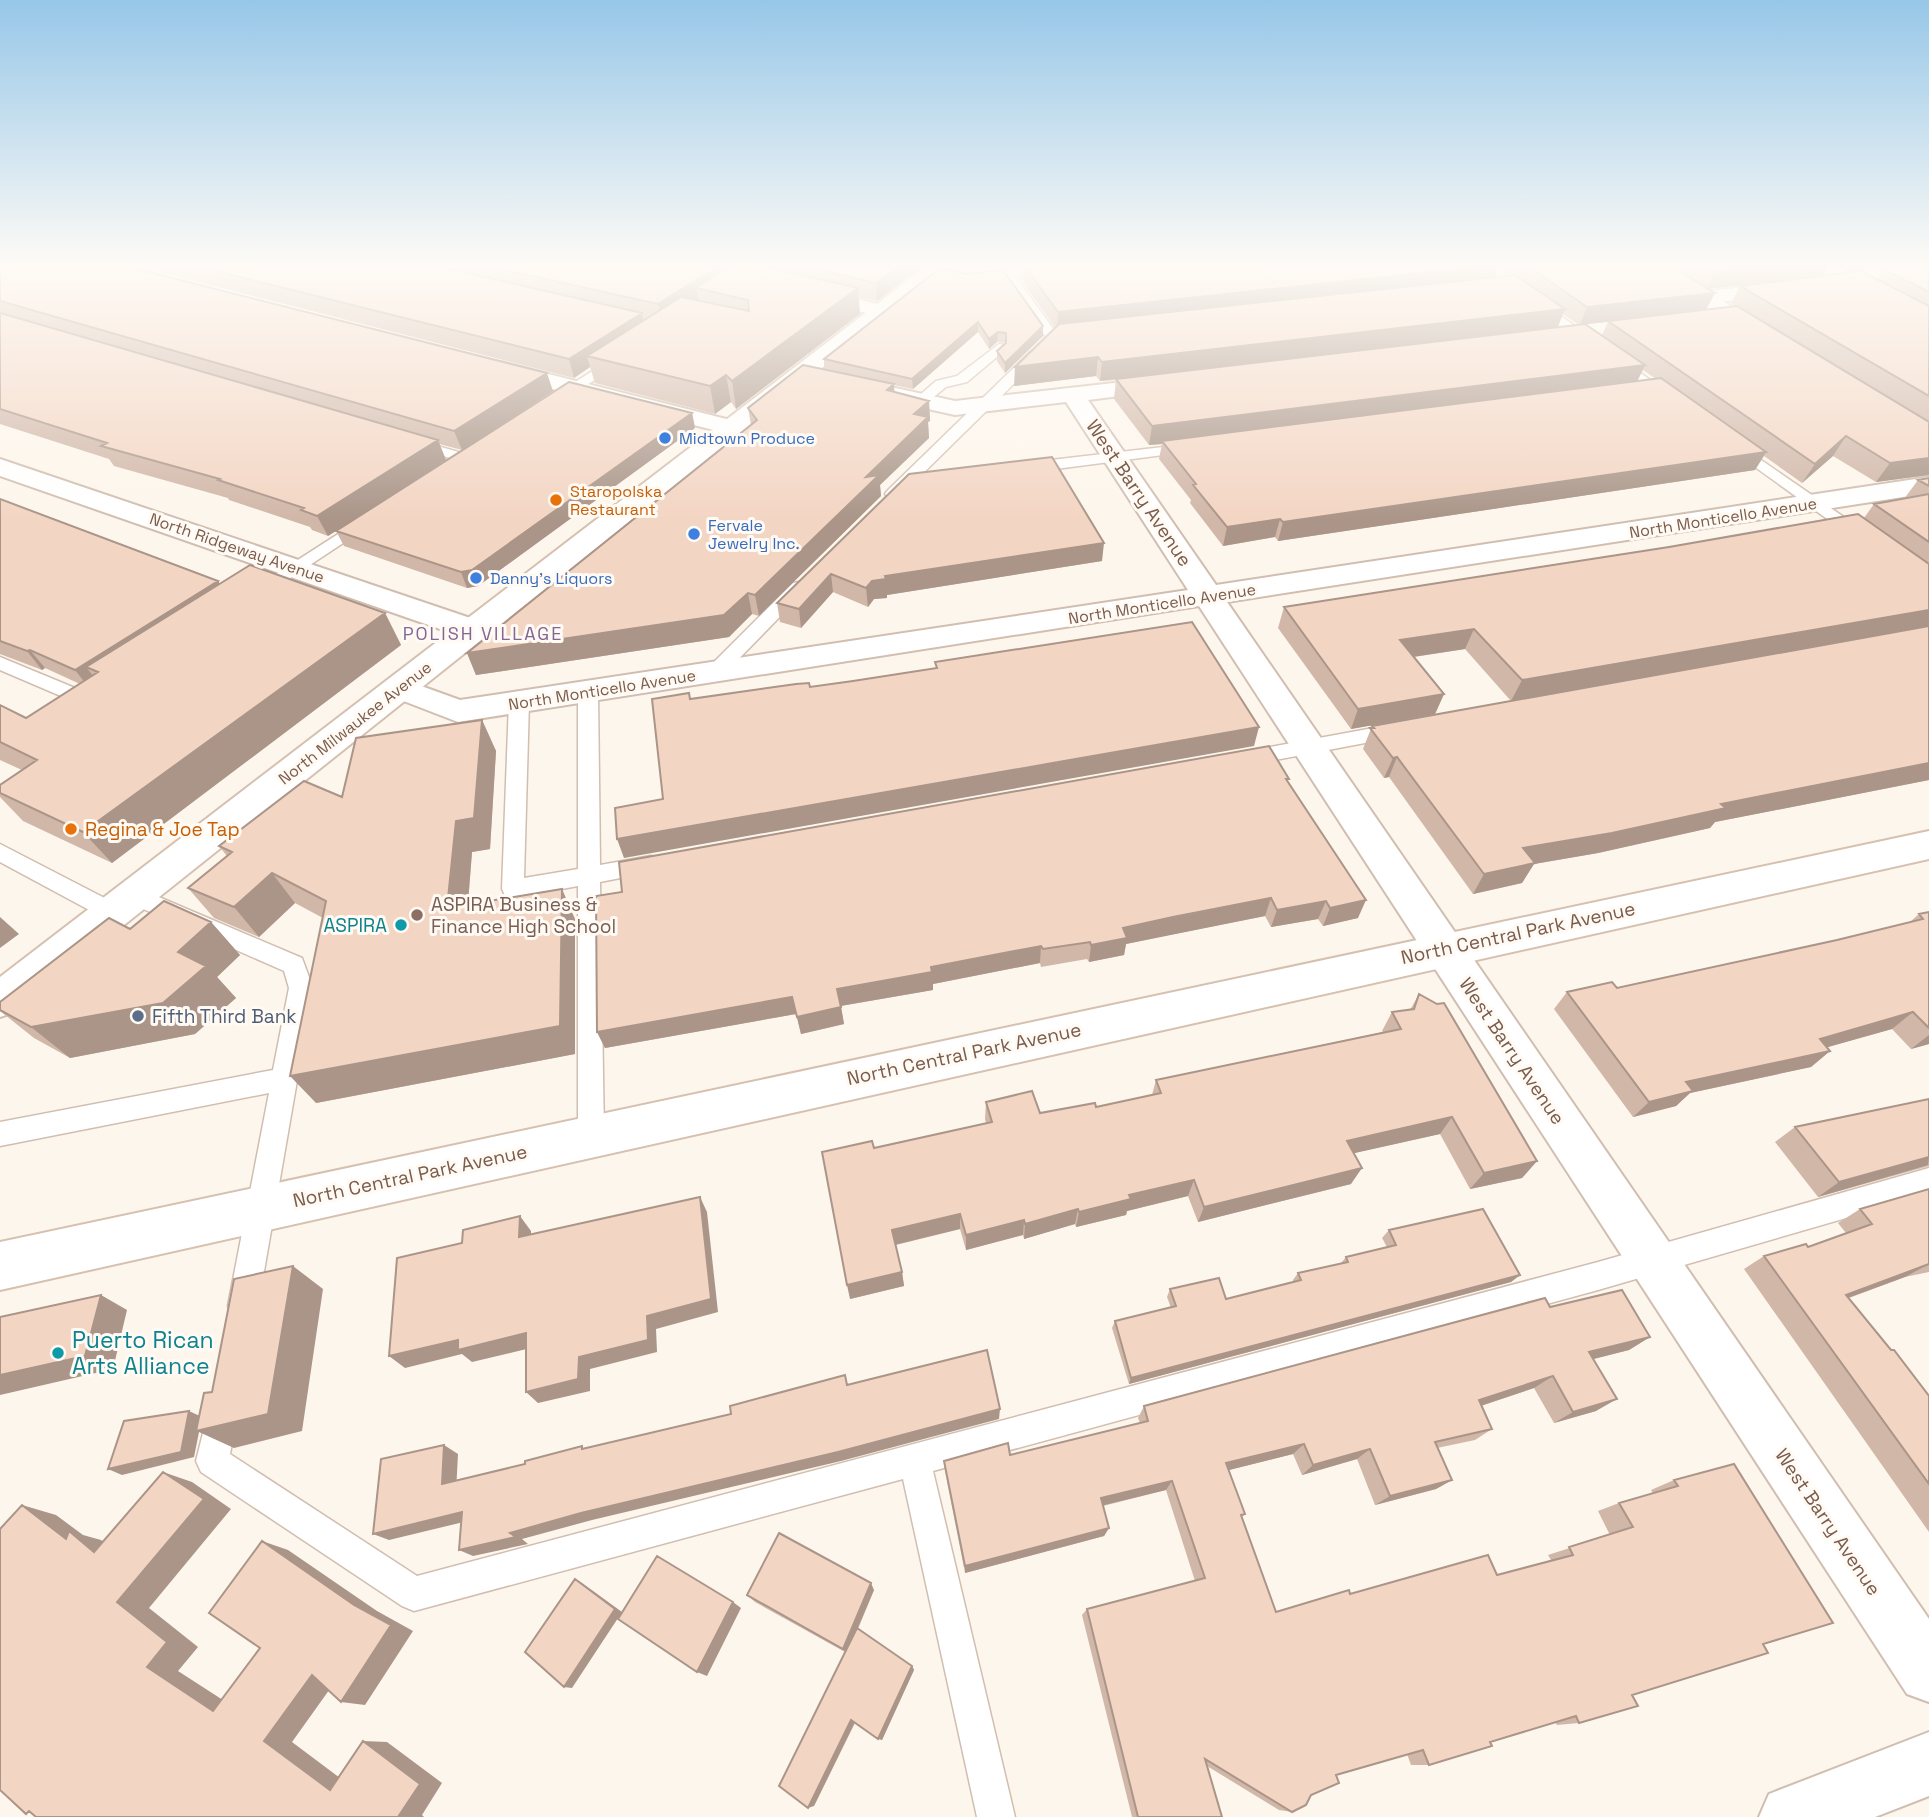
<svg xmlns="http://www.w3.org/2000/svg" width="1929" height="1817" font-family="'Space Grotesk',sans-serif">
  <rect width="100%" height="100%" fill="#fdf6ec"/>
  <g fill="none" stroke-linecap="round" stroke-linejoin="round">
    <g stroke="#d1beb0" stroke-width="3">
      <path id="lane" d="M1476,265H1490L1674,397L1672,400H1662Z
        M1811,265H1826L1867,288L1857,291Z
        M1002,269H1010L1059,337L1058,340H1048L1000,271Z
        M999,344L1004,345V351L967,382L946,387L925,404H915L913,401L936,381L957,376Z
        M1036,350L1043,354L1041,357L899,497H887L885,494L887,491L1031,351Z
        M619,354L624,355V361L562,401L557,402L550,398Z
        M413,439L469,455L471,458L464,462L408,446L406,443Z
        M1735,442L1867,533L1869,536L1867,539H1855L1730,449L1728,446Z
        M1189,444L1194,445L1196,448L1194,451L1025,473L1017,468L1025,463Z
        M366,516L372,518L374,521L372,524L263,596L257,597L248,592Z
        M799,582L808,587L805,591L722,676H708L706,672L708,668L793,583Z
        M0,657L87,693L96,690L103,692L106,696L96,705H82L0,670Z
        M588,686L595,688L598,692L600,865L651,856L659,858L662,864L659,870L651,872L600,882L604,1137L600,1146L591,1149L582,1146L578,1137V886L513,898L505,895L502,889L509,702L512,698H526L529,702L524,878L578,869V692L581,688Z
        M1395,724L1402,726L1405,731L1402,736L1243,766L1236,764L1233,759L1236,754L1243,752Z
        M0,844L120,906L123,912L120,918L112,921L104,918L0,862Z
        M133,886L302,958L313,988L258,1306L253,1316L243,1321L233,1316L228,1306L269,1093L0,1146V1122L273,1070L289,988L284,971L125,901L122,895L125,889Z
        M1929,1168V1194L1598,1290L933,1471L1015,1817H977L903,1479L414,1611L402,1606L201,1472L196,1461L211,1401L222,1396L233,1401L238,1412L230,1454L417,1576L1598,1262Z"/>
    </g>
    <g stroke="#d1beb0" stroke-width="4">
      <path id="street" d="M1002,265H1071L1061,271L966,281L945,276L942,272L945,268L952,266L966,269Z
        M1929,265V277L1702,304L1695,302L1692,298L1695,294L1702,292Z
        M807,287L890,307L893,311L890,315L883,317L800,297L797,293L800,289Z
        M501,362L742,423L745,428L742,433L733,435L493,374L490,369L493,364Z
        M1167,377L1175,379L1179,384L1175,389L1088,400L1216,585L1929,477V493L1227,602L1929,1619V1702L1907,1694L1199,606L458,722L388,695L383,688L388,681L399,678L460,700L1188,590L1066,402L955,415L869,396L865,391L869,386L877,384L955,401Z
        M0,459L485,623L489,630L485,637L474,639L463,637L0,476Z
        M1929,1732V1796L1875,1817H1759L1769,1794Z"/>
    </g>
    <g stroke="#d6c0b0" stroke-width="4">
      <path id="secondary" d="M928,265H951L15,1012L0,1017V977Z
        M1638,265H1662L1771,330L1774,335L1771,340H1755Z
        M1929,831V859L0,1290V1242Z"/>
    </g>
    <use href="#lane" fill="#fff" fill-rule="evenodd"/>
    <use href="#street" fill="#fff" fill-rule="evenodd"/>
    <use href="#secondary" fill="#fff" fill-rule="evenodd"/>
  </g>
  <path fill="#d1b7a8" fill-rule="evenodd" d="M0,265L553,391L462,450L439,444L446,460L328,536L312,530L310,527L229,500L228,498L114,466L109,459L0,424Z
    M132,265H721L722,271L730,266L726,265H924L877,301L858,297L860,314L736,409L731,402L715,414L595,383L590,367L574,378Z
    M1020,265H1829L1824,275L1708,289L1706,310L1735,306L1731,303L1740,286L1877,279L1883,269L1929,265V475L1876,482L1833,456L1802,483L1764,456L1755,470L1278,541L1275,537L1223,546L1190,503L1191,500L1159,459L1162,444L1149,445L1114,399L1116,380L1100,381L1096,376L1014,386L1055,328L1020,278ZM1498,268L1509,275L1495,277ZM1563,314L1579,325L1558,327ZM1608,322L1602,335L1586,324ZM1643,370L1656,379L1637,381Z
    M1832,265H1904L1846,272Z
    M940,268L1043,336L1005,373L997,361V351L1006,343L997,342L989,349L978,332L913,389L894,385V392L929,401L930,421L928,422L929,438L880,485L881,496L759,616L752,614L729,637L476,675L467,653L751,425L748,408L824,369V359Z
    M692,413L695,428L478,586L467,588L344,546L336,531Z
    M909,474L1102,561L887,595V598L874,599L868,607L833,592L801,628L780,622L777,603Z
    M1929,478V780L1715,822L1710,828L1598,853L1534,864L1522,883L1473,894L1389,777L1384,778L1363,749L1372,726L1511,701L1465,649L1414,657L1444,694L1435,714L1351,729L1278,628L1284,607L1864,518L1874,504L1904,499L1918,480Z
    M0,499L218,581L220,584L385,613L401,645L112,863L23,821L0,797V785L22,770L0,760V705L26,718L80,684L45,668L42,670L0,654Z
    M482,720L496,751L490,849L472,852L468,905L575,919V1054L316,1103L323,918L295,903L259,937L214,918L188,888L227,856L219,846L342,797Z
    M1288,782L1358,918L1323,926L1318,919L1271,927L1265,916L1169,935L1126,944L1124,955L1089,962L1087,959L1041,967L1040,963L933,984V990L841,1006L844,1024L801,1034L796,1014L605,1048L597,1032Z
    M1929,912V1044L1911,1049L1892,1029L1827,1047L1830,1051L1811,1067L1690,1093L1676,1106L1633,1117L1554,1009L1567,992L1617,988L1837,940L1910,922L1919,914Z
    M211,922L240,955L217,977L236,998L195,1034L70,1058L34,1038L0,1011V1002L130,929Z
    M1419,994L1537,1161L1522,1178L1470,1189L1440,1134L1354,1153L1351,1184L1198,1222L1188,1196L1127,1211L1126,1215L1076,1227L1075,1224L1024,1239L1023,1235L966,1250L960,1229L896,1245L902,1272L904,1286L850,1299L874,1148L986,1123L985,1119L986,1102L1040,1113L1096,1107L1152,1095L1156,1080L1383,1032L1382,1031L1392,1012L1410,1010Z
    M1929,1099V1166L1818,1197L1775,1142L1795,1127Z
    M1929,1189V1272L1905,1277L1849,1298L1929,1396V1532L1744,1269L1764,1256L1808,1247L1846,1233L1838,1223L1860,1209Z
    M1389,1230L1520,1275L1511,1282L1129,1384L1112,1328L1115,1321L1171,1308L1167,1297L1170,1289L1226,1299L1293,1282V1280L1298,1273L1341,1263L1346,1257L1387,1247L1382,1238Z
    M1550,1307L1650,1337L1629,1350L1593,1359L1596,1411L1554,1423L1534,1388L1481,1406L1492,1429L1475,1440L1437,1448L1452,1480L1436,1489L1375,1505L1357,1459L1302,1475L1293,1454L1229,1470L1245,1514L1242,1517L1276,1612L1350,1594L1497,1575L1551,1560L1548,1555L1610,1535L1598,1511L1619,1503L1653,1493L1651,1490L1674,1480L1763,1644L1632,1695L1579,1723L1557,1725L1555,1722L1490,1742L1429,1765H1411L1407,1754L1336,1775L1311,1795L1292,1812L1279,1810L1207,1766L1222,1817H1132L1082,1615L1087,1609L1195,1581L1166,1490L1103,1506L1109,1528L1104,1536L965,1573L945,1471L944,1461L1010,1455L1140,1423L1138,1418L1144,1406Z
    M874,1590L858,1629L912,1666L914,1670L882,1740L855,1723L814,1806L845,1652L755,1602L747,1595Z"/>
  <path fill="#aa9588" d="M720,265H721L724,282L696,288L698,299L662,322L658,304Z
    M900,265H924L877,301L876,283Z
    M1494,265H1499L1493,282L1057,330L1058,312Z
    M1767,265H1829L1824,275L1707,289L1715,271Z
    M1850,265H1904L1846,272Z
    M858,288L860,314L736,409L732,381Z
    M1715,293L1706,310L1580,325L1587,307Z
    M1565,309L1557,328L1100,381L1102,362Z
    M642,313L646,331L587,356L590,367L574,378L569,359Z
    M978,322V332L913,389L912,379Z
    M1043,326V336L1005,373V363Z
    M998,332L997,342L989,349V339Z
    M1098,357L1096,376L1014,386L1015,367Z
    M1645,365L1636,384L1162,441V444L1149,445L1152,426Z
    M547,373L553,391L462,450L454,431Z
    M726,375L731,402L715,414L710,386Z
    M894,384L895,404L887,390Z
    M929,401L930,421L928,422L929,438L880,485L881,496L759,616L755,595L866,477L914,414Z
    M692,413L695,428L478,586L467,588L461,572Z
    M1846,436L1833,456L1802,483L1815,464Z
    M438,440L446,460L328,536L317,516Z
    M1766,452L1755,470L1278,541L1283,522Z
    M1929,458V475L1876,482L1890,463Z
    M1280,519L1275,537L1223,546L1227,527Z
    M1104,543L1102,561L887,595V598L874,599L868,607L866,588L872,581L885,576Z
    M831,574L833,592L801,628L799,609Z
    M218,581L229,599L98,672L86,667L99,683L90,689L75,670Z
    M748,593L752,614L729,637L476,675L467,653Z
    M1929,610V627L1511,701L1522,680Z
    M385,613L401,645L112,863L83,832Z
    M1474,629L1465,649L1392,660L1400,640Z
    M30,650L45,668L42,670L27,651Z
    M1444,694L1435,714L1351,729L1358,709Z
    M482,720L496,751L490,849L472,852L465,938L447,908L456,821Z
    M1259,727L1254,746L624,858L617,839Z
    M1397,757L1389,777L1384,778L1393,758Z
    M1929,763V780L1715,822L1710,828L1598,853L1534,864L1522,883L1473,894L1484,874L1523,848L1721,804Z
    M272,873L295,903L259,937L234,907Z
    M562,889L575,919V1054L316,1103L290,1076Z
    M1271,898L1265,916L1126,944L1124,955L1089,962L1091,945L1123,928Z
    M1366,900L1358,918L1323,926L1330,908Z
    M1326,901L1318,919L1271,927L1277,910Z
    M0,917L19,934L0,948Z
    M211,922L240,955L217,977L236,998L195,1034L70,1058L31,1027L178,952Z
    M1041,946L1040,963L933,984V990L840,1006L837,989L931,967Z
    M792,997L796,1014L605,1048L597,1032Z
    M841,1007L844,1024L801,1034L797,1017Z
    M1913,1012L1892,1029L1800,1055L1820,1039Z
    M1929,1035V1044L1911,1049Z
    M1830,1051L1811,1067L1690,1093L1676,1106L1633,1117L1649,1102L1686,1082Z
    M1452,1117L1440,1134L1337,1157L1347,1141Z
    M1929,1157L1928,1165L1818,1197L1839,1182Z
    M1537,1161L1522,1178L1470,1189L1484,1173Z
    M1362,1168L1351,1184L1198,1222L1204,1207Z
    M1194,1180L1188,1196L1127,1211L1126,1215L1076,1227L1079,1212L1129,1195Z
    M700,1197L707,1212L718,1312L656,1329L657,1352L590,1369V1391L538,1403L526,1392L579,1357L647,1316Z
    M1078,1209L1075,1224L1024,1239L1025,1224Z
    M960,1214V1229L894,1245L892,1230Z
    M520,1216L531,1231V1251L519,1237Z
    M1024,1220L1023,1235L966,1250V1235Z
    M1929,1264L1905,1277L1823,1307L1846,1295Z
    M293,1266L323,1289L302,1431L234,1448L199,1432L194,1457L122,1475L108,1469L189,1411L202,1417Z
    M902,1272L904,1286L850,1299L847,1285Z
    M1520,1275L1511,1282L1129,1384L1131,1378Z
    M101,1295L127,1310L113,1369L0,1395V1375Z
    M526,1333L539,1346L472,1362L462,1354L405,1368L389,1356L458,1340Z
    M1650,1337L1629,1350L1570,1365L1589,1352Z
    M1553,1376L1534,1388L1462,1412L1479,1400Z
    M1617,1399L1596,1411L1554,1423L1573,1412Z
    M1000,1409L999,1419L841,1461L592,1520L522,1539L528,1544L473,1556L459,1550L510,1533L581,1513Z
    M1304,1444L1293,1454L1217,1473L1226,1463Z
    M444,1445L458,1454L456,1492L442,1484Z
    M1370,1449L1357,1459L1302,1475L1313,1465Z
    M163,1472L192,1482L231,1509L149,1608L198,1647L178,1671L243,1713L213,1711L147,1667L117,1602Z
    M1452,1480L1436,1489L1375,1505L1390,1496Z
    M1172,1481L1166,1490L1096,1507L1101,1498Z
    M22,1505L56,1515L83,1535L101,1540L126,1560L94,1552L66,1539Z
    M462,1512L476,1519L389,1540L373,1534Z
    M1109,1528L1104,1536L965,1573V1566Z
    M262,1541L288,1550L377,1611L413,1631L365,1705L341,1702L354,1605Z
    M575,1579L582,1583L622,1612L572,1688L564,1687Z
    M871,1583L874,1590L847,1653L843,1649Z
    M733,1602L741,1608L707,1676L697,1672Z
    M912,1666L914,1670L882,1740L878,1739Z
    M312,1675L337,1679L292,1742L356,1790H330L264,1741Z
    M851,1720L855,1722L814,1806L808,1808Z
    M363,1741L387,1742L442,1783L422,1815L424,1817H398Z"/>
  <path fill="#f3d5c3" stroke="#aa9588" stroke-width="2" d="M0,265H121L547,373L454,431L0,301Z
    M192,265H432L642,313L569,359Z
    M482,265H720L658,304Z
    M731,265H758L858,288L732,381L726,375L710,386L587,356L681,297L749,311L748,300L696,288Z
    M798,265H900L876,283Z
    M1024,265H1494L1058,312Z
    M1526,265H1670L1715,293L1587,307Z
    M1705,265H1767L1715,271Z
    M1914,265H1929V292L1883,269Z
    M940,268L966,274L1003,270L1043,326L1005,363L997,351L1006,343V333L998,332L989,339L978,322L912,379L824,359Z
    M1861,271L1929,306V396L1740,286Z
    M1515,275L1565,309L1102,362L1098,357L1015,367L1059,324Z
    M1737,306L1929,422V458L1890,463L1846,436L1815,464L1608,321Z
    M0,313L438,440L317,516L301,510L304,508L218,480L220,479L101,446L107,443L0,409Z
    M1585,324L1645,365L1152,426L1116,379Z
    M803,365L894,384L887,390L929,401L914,414L928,417L866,477L879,475L755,595L748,593L724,615L467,653L757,420L748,408Z
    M1661,378L1766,452L1283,522L1280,519L1227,527L1193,485L1196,484L1162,441Z
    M569,382L692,413L472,570L461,572L336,531Z
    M1052,457L1104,543L885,576L886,579L872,581L866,588L831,574L799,609L777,603L909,474Z
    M1929,478V486L1918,480Z
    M1929,494V542L1874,504Z
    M0,499L218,581L75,670L30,650L27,651L0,641Z
    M1858,514L1929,564V610L1522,680L1474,629L1400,640L1444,694L1358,709L1284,607L1669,547Z
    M250,565L385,613L83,832L0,793V785L37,760L0,742V705L26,718L98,672L86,667Z
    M1192,622L1259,727L617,839L615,808L663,799L652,699L689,693L690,699L796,684L809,683L810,687L853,681L937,668L935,662Z
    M1929,626V763L1721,804L1726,808L1612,833L1523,848L1535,863L1484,874L1397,757L1393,758L1370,728H1374L1372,726Z
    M482,720L474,818L456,821L447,908L562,889L560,1026L290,1076L326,901L272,873L234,907L188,888L232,852L219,846L304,781L342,797L356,738Z
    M1269,746L1289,779H1286L1366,900L1330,908L1326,901L1277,910L1271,898L1173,917L1123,928L1127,938L1091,945L1090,942L1043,949L1041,946L931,967L932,972L837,989L841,1007L797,1017L792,997L597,1032L596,896L622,892L619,862Z
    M164,901L211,922L178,952L206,966L163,1003L31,1027L0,1010V1002L109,918L130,929Z
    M1929,912V1028L1913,1012L1820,1039L1830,1051L1686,1082L1693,1091L1649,1102L1567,992L1612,982L1617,988L1837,940L1923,919L1919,914Z
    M1419,994L1437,1004L1444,1003L1537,1161L1484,1173L1452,1117L1347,1141L1362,1168L1204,1207L1194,1180L1129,1195L1131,1199L1079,1212L1078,1209L1025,1224L1024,1220L966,1235L960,1214L892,1230L902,1272L847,1285L822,1152L872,1141L874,1148L992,1122L986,1102L1032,1091L1040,1113L1095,1103L1096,1107L1161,1093L1156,1080L1401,1029L1392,1012L1414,1009Z
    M1929,1099V1157L1839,1182L1795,1127Z
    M1929,1189V1264L1846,1295L1891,1350H1894L1929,1396V1484L1764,1256L1806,1244L1808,1247L1872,1224L1860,1209Z
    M700,1197L711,1299L647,1316L648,1340L579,1357L578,1379L526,1392V1333L458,1350V1340L389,1356L397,1258L462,1243L463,1230L520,1216L519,1237Z
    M1483,1209L1520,1275L1131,1378L1115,1321L1176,1306L1170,1289L1219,1278L1226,1299L1301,1280L1298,1273L1348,1262L1346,1257L1396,1245L1389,1230Z
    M293,1266L268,1414L196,1431L204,1393L212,1392L234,1279Z
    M1622,1290L1650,1337L1589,1352L1617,1399L1573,1412L1553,1376L1479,1400L1492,1429L1435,1442L1452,1480L1390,1496L1370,1449L1313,1465L1304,1444L1226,1463L1245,1514L1241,1515L1276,1612L1349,1590L1350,1594L1488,1555L1497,1575L1573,1555L1569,1547L1633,1527L1619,1503L1678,1486L1674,1480L1734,1464L1833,1623L1763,1644L1768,1653L1632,1695L1638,1706L1579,1723L1576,1716L1490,1742L1492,1746L1429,1765L1423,1750L1336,1775L1339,1783L1311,1795L1306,1805L1292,1812L1205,1759L1222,1817H1138L1087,1609L1205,1578L1172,1481L1101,1498L1109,1528L965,1566L944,1461L1008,1443L1010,1455L1148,1421L1144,1406L1545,1298L1550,1307Z
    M101,1295L85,1356L0,1375V1317Z
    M987,1350L1000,1409L838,1452L581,1513L510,1533L516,1537L459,1550L462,1512L373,1534L381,1459L444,1445L442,1484L525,1464V1461L582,1446V1449L731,1414L730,1406L845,1375L847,1385Z
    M189,1411L181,1452L108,1469L124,1421Z
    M163,1472L204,1499L117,1602L167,1642L147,1667L213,1711L260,1648L209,1613L262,1541L354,1605L391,1625L341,1702L312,1675L264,1741L330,1790L363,1741L420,1784L398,1817H36L29,1811L26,1814L0,1790V1529L22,1505L66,1539L69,1531L94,1552Z
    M779,1533L871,1583L843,1649L747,1595Z
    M657,1556L733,1602L697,1672L618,1619Z
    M575,1579L615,1609L564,1687L525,1652Z
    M857,1628L912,1666L878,1739L851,1720L808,1808L779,1786Z"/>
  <linearGradient id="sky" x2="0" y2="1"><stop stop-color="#97c7e8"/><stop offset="0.51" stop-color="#fefbf6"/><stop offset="1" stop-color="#fefbf6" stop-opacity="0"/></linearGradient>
  <rect width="1929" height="520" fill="url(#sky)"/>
  <g fill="#3f7fe0" stroke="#fffaf3" stroke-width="2.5">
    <circle cx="665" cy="438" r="7"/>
    <circle cx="694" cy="534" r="7"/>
    <circle cx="476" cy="578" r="7"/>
  </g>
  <g fill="#e8710a" stroke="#fffaf3" stroke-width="2.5">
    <circle cx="556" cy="500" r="7"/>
    <circle cx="71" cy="829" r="7"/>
  </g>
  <circle fill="#8d6e63" stroke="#fffaf3" stroke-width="2.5" cx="417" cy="915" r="7"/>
  <g fill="#0f9aa8" stroke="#fffaf3" stroke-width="2.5">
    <circle cx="401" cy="925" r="7"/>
    <circle cx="58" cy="1353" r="7"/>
  </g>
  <circle fill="#5c6f8a" stroke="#fffaf3" stroke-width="2.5" cx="138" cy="1016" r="7"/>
  <g text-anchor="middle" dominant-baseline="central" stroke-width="6" stroke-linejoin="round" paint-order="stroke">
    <g font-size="16" fill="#366cbe" stroke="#fffaf3" text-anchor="start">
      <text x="679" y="438">Midtown Produce</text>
      <text x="708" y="525">Fervale<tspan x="708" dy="18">Jewelry Inc.</tspan></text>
      <text x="490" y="578">Danny's Liquors</text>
    </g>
    <g font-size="16" fill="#c56008" stroke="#fffaf3" text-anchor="start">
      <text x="570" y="491">Staropolska<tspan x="570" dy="18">Restaurant</tspan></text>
    </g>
    <g font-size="16" fill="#7a5c4d" stroke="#fffaf3">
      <text transform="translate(1723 518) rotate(-9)">North Monticello Avenue</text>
      <text transform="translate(237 548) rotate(19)">North Ridgeway Avenue</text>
      <text transform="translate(1162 604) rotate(-9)">North Monticello Avenue</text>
      <text transform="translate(602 690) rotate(-9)">North Monticello Avenue</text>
      <text transform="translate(355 723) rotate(-38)">North Milwaukee Avenue</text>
    </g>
    <g font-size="18" letter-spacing="2" fill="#846695" stroke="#fffaf3">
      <text x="483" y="633">POLISH VILLAGE</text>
    </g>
    <g font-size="19" fill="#7a5c4d" stroke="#fffaf3">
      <text transform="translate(1139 493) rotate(56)">West Barry Avenue</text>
      <text transform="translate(1518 933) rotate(-12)">North Central Park Avenue</text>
      <text transform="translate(1512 1051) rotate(56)">West Barry Avenue</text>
      <text transform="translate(964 1054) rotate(-12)">North Central Park Avenue</text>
      <text transform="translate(410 1176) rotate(-12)">North Central Park Avenue</text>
      <text transform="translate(1828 1522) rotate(56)">West Barry Avenue</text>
    </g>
    <g font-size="19" fill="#c56008" stroke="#fffaf3" text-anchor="start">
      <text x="85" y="829">Regina &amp; Joe Tap</text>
    </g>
    <g font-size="19" fill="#785e54" stroke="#fffaf3" text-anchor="start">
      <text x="431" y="904">ASPIRA Business &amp;<tspan x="431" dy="22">Finance High School</tspan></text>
    </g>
    <g font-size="19" fill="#0d838f" stroke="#fffaf3" text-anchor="end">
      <text x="387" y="925">ASPIRA</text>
    </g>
    <g font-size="19" fill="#4e5e75" stroke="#fffaf3" text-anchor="start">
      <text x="152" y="1016">Fifth Third Bank</text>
    </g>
    <g font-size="23" fill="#0d838f" stroke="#fffaf3" text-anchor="start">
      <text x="72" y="1340">Puerto Rican<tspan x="72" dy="26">Arts Alliance</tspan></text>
    </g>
  </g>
</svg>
